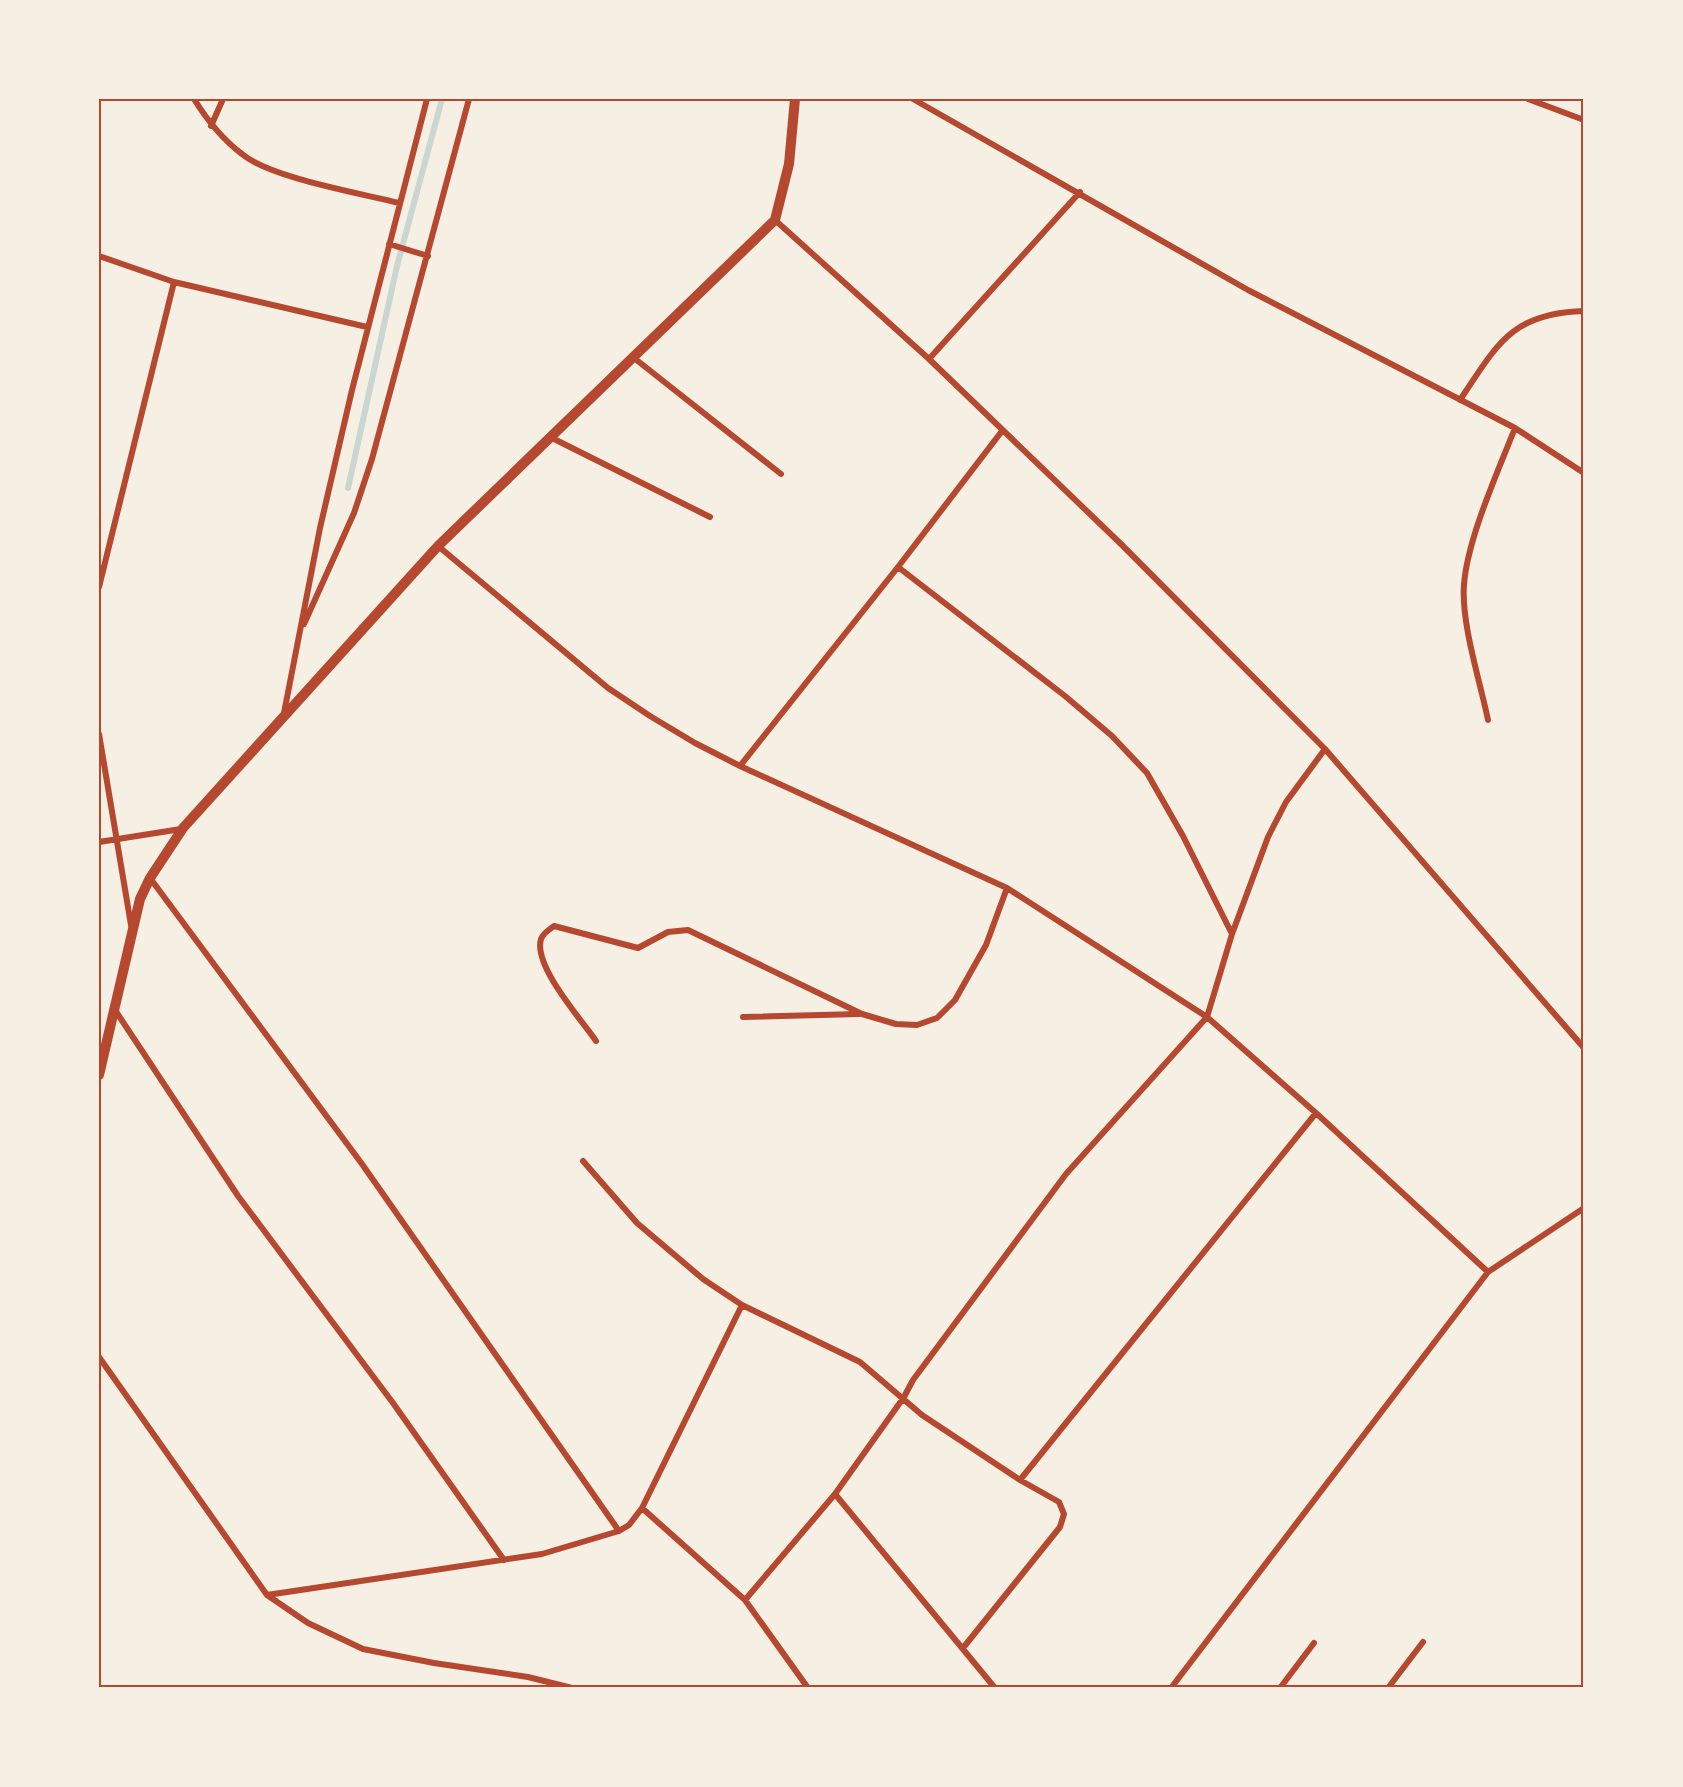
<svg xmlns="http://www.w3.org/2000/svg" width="1683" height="1787" font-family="Raleway,sans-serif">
  <rect width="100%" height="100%" fill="#f6efe4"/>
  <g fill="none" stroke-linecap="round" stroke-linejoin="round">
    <path stroke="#c9d6d2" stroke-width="6" d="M348,488L397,266L442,99"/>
    <path stroke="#b5482f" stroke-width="6" d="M194,99C207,120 222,139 242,154C271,178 360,193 399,203
      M913,99L1248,290L1515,428L1584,473
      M1528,99L1584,120
      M211,126L223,99
      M775,220L929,359L1121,544L1325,749L1584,1048
      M389,244L428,256
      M99,256L174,282L367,327
      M634,358L781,474
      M929,359L1080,192
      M1460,400C1497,345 1511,313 1584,311
      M550,437L710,517
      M438,546L608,688L650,716L695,743L740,766L1007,888L1207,1017L1316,1113L1488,1272
      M898,567L1065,696L1112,736L1147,773L1183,836L1232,934
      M99,587L174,282
      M304,624L354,513L372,459L469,99
      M284,713L320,528L352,390L427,99
      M1488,720C1480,681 1461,623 1464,585C1467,540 1498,471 1515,428
      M99,734L131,925
      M740,766L898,567L1002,431
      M99,842L181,829
      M150,878L362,1164L619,1531
      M115,1010L238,1196L393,1403L504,1560
      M743,1017L859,1014
      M596,1041C581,1019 533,966 541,939C543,933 549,930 554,926L638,948L668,932L688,930L862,1014L896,1024L917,1025L937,1018L955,1000L986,945L1007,888
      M583,1161L637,1223L703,1279L742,1305L860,1362L922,1415L1020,1480L1059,1502L1064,1514L1060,1527L963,1648
      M99,1357L267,1595L308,1623L363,1649L434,1663L528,1677L572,1688
      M1020,1480L1316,1113
      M835,1494L995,1688
      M642,1508L745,1600L808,1688
      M267,1595L542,1554L619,1531L629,1525L642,1508L742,1305
      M745,1600L835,1494L904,1397L913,1380L1066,1174L1207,1017L1232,934L1268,837L1286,802L1325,749
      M1171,1688L1488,1272L1584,1208
      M1280,1688L1314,1643
      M1388,1688L1423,1642"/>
    <path stroke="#b5482f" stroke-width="10" d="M99,1075L140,899L150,878L183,828L438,546L775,220L789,164L795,99"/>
  </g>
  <rect width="1683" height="1787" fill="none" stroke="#f6efe4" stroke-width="201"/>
  <rect x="100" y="100" width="1482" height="1586" fill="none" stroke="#b5482f" stroke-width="2"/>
</svg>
